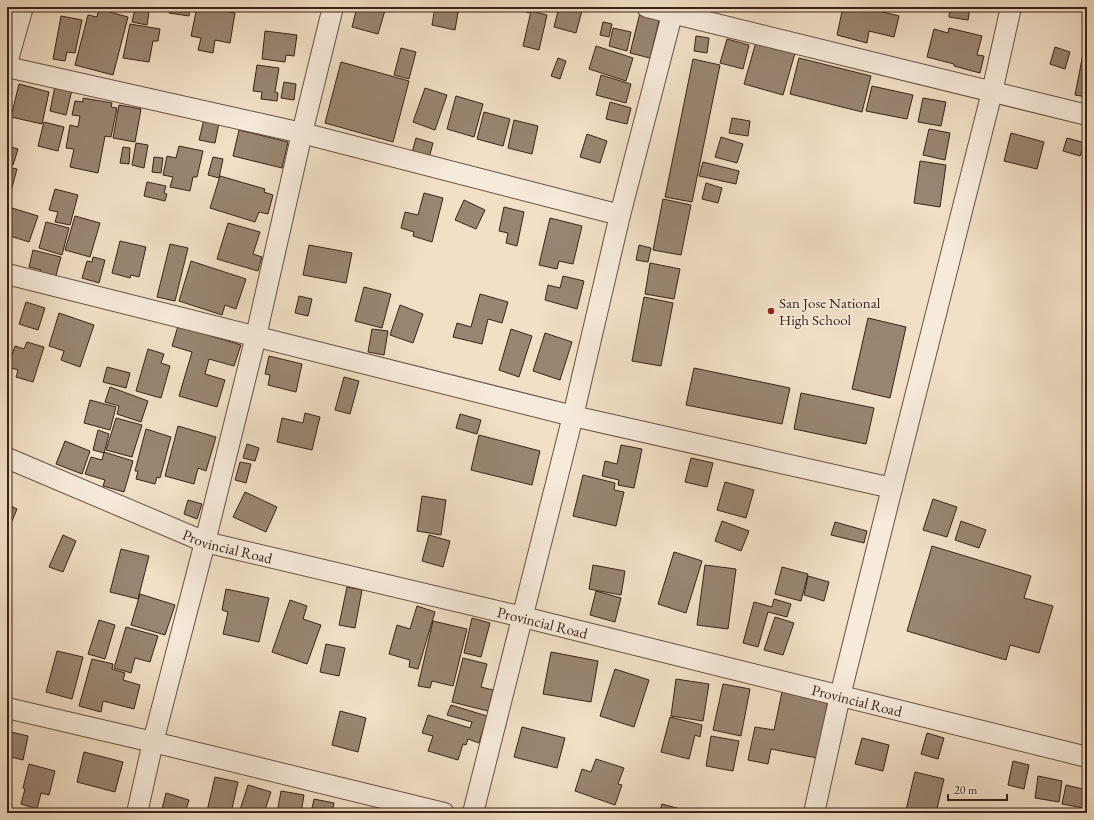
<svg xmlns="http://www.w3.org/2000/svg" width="1094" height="820" font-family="'EB Garamond',serif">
  <rect width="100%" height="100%" fill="#f1dfc6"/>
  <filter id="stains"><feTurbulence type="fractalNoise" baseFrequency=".005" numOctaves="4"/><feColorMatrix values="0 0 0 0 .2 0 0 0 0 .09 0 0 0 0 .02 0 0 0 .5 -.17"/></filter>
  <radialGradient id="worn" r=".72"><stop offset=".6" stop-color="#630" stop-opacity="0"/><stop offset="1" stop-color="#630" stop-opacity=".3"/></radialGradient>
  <path fill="#998572" stroke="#3a2317" d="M170,7H190L189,16L169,13Z
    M197,7H205L235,13L230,43L215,40L213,53L198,50L201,38L191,36Z
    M357,7H386L378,34L352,27Z
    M435,7H459L455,30L432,25Z
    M516,7H531L529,13L515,8Z
    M559,7H583L576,33L554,27Z
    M843,7H875V10L899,16L894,37L869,31L867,43L837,35Z
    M950,7H970L968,20L949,17Z
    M99,9L128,17L113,75L75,65L88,15L97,17Z
    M135,9L149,12L147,25L132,22Z
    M531,11L547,15L539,50L523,46Z
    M640,13L660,17L650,58L630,53Z
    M61,16L82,20L75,53L67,52L65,61L53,59Z
    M603,22L612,24L609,37L600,35Z
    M130,24L160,29L158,41H153L149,62L123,58Z
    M613,28L631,32L627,51L609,46Z
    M949,28L982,36L977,55L984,56L980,73L954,66V64L927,57L934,29L948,33Z
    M265,31L297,35L294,56L286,55L285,62L262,59Z
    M696,36L709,38L707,53L694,51Z
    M727,39L749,45L743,69L720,63Z
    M756,42L795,53L783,95L744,84Z
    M596,46L633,58L626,81L589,69Z
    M1055,47L1070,52L1065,69L1050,64Z
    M401,48L416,52L409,79L394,75Z
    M1083,54L1087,55V97L1075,95Z
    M558,58L566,61L560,79L551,76Z
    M799,58L871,76L862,112L790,94Z
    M693,59L720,65L692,202L665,197Z
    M341,62L409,81L393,142L325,123Z
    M257,65L279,68L275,92L278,93L277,101L261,99L262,92L253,91Z
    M601,75L631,84L626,103L596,95Z
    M284,82L296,84L294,100L281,98Z
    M19,84L49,92L42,124L11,117Z
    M55,86L72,90L66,115L50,111Z
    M872,86L913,95L907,119L866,111Z
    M425,88L447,95L435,130L413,122Z
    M456,96L483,104L474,137L447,129Z
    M83,98L112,103L111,107L117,108L111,137L105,136L98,173L70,167L74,149L66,148L70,125L78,127L80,116L72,115L75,101L83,102Z
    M923,98L946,102L941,126L918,122Z
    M610,102L631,108L627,124L606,119Z
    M119,105L141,109L135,142L113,138Z
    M484,112L510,119L503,146L477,139Z
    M732,118L750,121L748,136L729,133Z
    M204,119L219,123L215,143L199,140Z
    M514,120L538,126L532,154L508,148Z
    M44,122L64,127L58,151L38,146Z
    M929,129L950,133L945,160L923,155Z
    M239,130L288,142L282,168L233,156Z
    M1011,133L1044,142L1037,169L1004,161Z
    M587,134L607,141L600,163L580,157Z
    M721,137L743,144L737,163L715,157Z
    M416,138L433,143L429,158L412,153Z
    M1067,138L1085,143L1080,156L1063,151Z
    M136,143L148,145L144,168L132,165Z
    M7,146L18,149L13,165L7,164Z
    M179,146L203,151L197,177H193L190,191L170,187L173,177L163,175L167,156L176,158Z
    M123,147L130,148L129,164L120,163Z
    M154,157L163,158L161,173L152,172Z
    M213,157L223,159L219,178L208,175Z
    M920,161L946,165L940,207L914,203Z
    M703,162L739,171L736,184L699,176Z
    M7,167L17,169L10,195L7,194Z
    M220,176L265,189L264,192L273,195L268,214L259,212L255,222L210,208Z
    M147,182L166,186L164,193L167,194L165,201L144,196Z
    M706,183L722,188L718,203L702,199Z
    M55,189L78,195L70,225L55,222L58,212L49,210Z
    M424,193L443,198L432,242L413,236L414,232L401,228L405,212L418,215Z
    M663,199L691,205L681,255L653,250Z
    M464,200L485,210L476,229L455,220Z
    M504,207L524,212L517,246L506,243L508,233L499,231Z
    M12,208L38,216L29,242L7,235V222Z
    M75,216L100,223L90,257L65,250Z
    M550,218L582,226L573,264L559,261L557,269L539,265Z
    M46,222L69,228L62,255L39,248Z
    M228,223L260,232L253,254L262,257L258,271L217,259Z
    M120,241L146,247L139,277L131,275L130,278L112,273Z
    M170,244L188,248L175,301L157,297Z
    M309,245L352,253L346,283L303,275Z
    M639,245L651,248L648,262L636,260Z
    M33,250L61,257L55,279L40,275L41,270L29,267Z
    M93,257L105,260L99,283L82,278L87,261L92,262Z
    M191,261L246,279L236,309L225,305L222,315L179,301Z
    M650,263L680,269L674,299L645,294Z
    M563,276L584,281L577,309L545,300L548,285L560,288Z
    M364,287L391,294L382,328L355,321Z
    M480,294L508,302L502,323L488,319L482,344L453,337L457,323L471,327Z
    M299,296L312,299L308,316L295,313Z
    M644,297L673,303L661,366L632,361Z
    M26,302L45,308L38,330L19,324Z
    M400,305L423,314L413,343L390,335Z
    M59,313L94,325L80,367L61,360L64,351L49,346Z
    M868,318L906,327L890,398L852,389Z
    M178,326L241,345L234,366L209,359L205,374L225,380L217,407L179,396L192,352L172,346Z
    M372,329L388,331L384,355L368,352Z
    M511,329L532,336L519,377L499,370Z
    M545,333L572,342L560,380L533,371Z
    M27,342L44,347L33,382L16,377L18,370L8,367L15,346L24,349Z
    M148,349L164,354L161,363L170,366L161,398L136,391Z
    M269,356L302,364L296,392L268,385L270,375L265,374Z
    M107,367L130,373L126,388L103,382Z
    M694,368L790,388L782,424L686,405Z
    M344,377L359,381L350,414L335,410Z
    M110,387L148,401L141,422L117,414L119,406L105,402Z
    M801,393L874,408L866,444L794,429Z
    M90,400L116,407L110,430L84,423Z
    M305,413L320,417L312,450L277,442L282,418L303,423Z
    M460,414L481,420L477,434L456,428Z
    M116,418L142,425L132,457L106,450Z
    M178,426L216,437L206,471L198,468L194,484L165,476Z
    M146,429L171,437L160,478L157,477L155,484L136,479L138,471H135Z
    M98,430L109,434L104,453L93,450Z
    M479,435L540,451L532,485L471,470Z
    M65,441L90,451L82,474L56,464Z
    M247,444L259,448L255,461L243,458Z
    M621,445L642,449L634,488L618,485L619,480L602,476L605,461L617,464Z
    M104,452L133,461L124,492L103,486L105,480L85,474L91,457L102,460Z
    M691,458L713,463L707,487L685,482Z
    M240,462L251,464L246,483L235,480Z
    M583,475L615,483L614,490L624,492L616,526L573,516Z
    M725,482L754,490L746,518L717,510Z
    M245,492L277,507L266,532L233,517Z
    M422,496L446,500L441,535L417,531Z
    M933,499L957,507L947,537L923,530Z
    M188,500L202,504L197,519L184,514Z
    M7,504L17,509L7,533Z
    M722,521L749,531L741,551L715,541Z
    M961,521L986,530L979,548L955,540Z
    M835,522L867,531L864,543L831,535Z
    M63,535L76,541L63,572L49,567Z
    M429,535L450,541L443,567L422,561Z
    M932,546L1031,576L1024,598L1053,606L1039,653L1010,645L1006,660L907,631Z
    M121,549L149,556L138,599L110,592Z
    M674,552L702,561L686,613L658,604Z
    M593,565L625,571L621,595L589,589Z
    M705,565L736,569L728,629L697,625Z
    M782,567L808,574L801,601L775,594Z
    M808,576L829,582L824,601L804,595Z
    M347,587L362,590L355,628L339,625Z
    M226,589L269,598L259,642L223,634L228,612L222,610Z
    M596,591L621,598L615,622L590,615Z
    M140,594L175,605L165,635L131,625Z
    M774,599L791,604L787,617L768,612L758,647L743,643L754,602L772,607Z
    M290,600L307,606L303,619L321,625L307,664L272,652Z
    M417,606L435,612L418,669L409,667L410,660L389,654L397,625L410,629Z
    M775,617L794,623L783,655L764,650Z
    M472,618L490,623L481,657L464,653Z
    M99,620L115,625L105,659L88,654Z
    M433,621L467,629L453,686L432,681L430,688L418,686Z
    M126,627L158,636L150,662L135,658L131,673L114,668Z
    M326,644L345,648L339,676L320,672Z
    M57,651L83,657L72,699L46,692Z
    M551,652L598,661L591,702L543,694Z
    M463,658L487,664L481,687L493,690L488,711L452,702Z
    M92,659L113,664L112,669L125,673L123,680L140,685L134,709L103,701L101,712L79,706Z
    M615,669L649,680L634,727L600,716Z
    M676,679L709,684L703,721L671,716Z
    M723,684L750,689L741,736L713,730Z
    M782,692L828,701L817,758L771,749L768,764L748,760L755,727L774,730Z
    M451,705L487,716L479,743L468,739L466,745L463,744L458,760L428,751L433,736L422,733L428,715L470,728L472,722L447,715Z
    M340,711L366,718L358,752L332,745Z
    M670,717L702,725L700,737L695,735L689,759L661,752Z
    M522,727L565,738L557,768L514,757Z
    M7,731L28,736L23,760L7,756Z
    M927,733L944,738L938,759L921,754Z
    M711,736L739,741L733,771L706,766Z
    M862,738L889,745L883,771L855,764Z
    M84,752L123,762L115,792L77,782Z
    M596,759L624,768L618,784L622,785L615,805L575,791L582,769L591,772Z
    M1013,761L1029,765L1024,789L1008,785Z
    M29,764L55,771L49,795L41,793L37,809L21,804L25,789L23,788Z
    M915,772L944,779L936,813H918L906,810Z
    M1038,776L1062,781L1059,802L1035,798Z
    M215,777L238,782L231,813H218L207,811Z
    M248,785L271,792L264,813H239Z
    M1066,785L1087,790L1084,808L1062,804Z
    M281,791L304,795L301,813H277Z
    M166,793L189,800L185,813H161Z
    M314,799L334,803L332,813H311Z
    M662,804L684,810L683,813H659Z"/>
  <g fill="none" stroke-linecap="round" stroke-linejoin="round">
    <g stroke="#685243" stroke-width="22">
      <g id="minor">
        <path d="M647,7L1087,115"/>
        <path d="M7,63L23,7"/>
        <path d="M7,67L302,133L620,215"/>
        <path d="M7,274L573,416L892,488"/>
        <path id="s1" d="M7,458L205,542L523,617L1087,757"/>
        <path d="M7,708L153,742L444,813"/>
        <path d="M137,813L153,742L205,542L256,336L302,133L333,7"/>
        <path d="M473,813L573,416L620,215L674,7"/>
        <path d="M814,813L840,696L892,488L992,92L1011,7"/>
      </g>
    </g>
    <use href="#minor" stroke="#f6eada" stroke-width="20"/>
  </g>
  <circle fill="#8f2418" stroke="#f6eada" stroke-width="1.5" cx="771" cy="311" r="4"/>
  <g text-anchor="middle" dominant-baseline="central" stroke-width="3" stroke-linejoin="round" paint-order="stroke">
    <g font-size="15" fill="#3a2317" stroke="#f6eada" text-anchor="start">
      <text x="779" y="302">San Jose National<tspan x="779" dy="17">High School</tspan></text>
    </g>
    <g font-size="15" fill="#3a2317" stroke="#f6eada">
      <text stroke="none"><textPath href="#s1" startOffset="238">Provincial Road</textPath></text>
      <text stroke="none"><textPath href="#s1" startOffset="562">Provincial Road</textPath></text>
      <text stroke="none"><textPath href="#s1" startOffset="886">Provincial Road</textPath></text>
    </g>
  </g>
  <rect width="1094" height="820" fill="none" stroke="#f1dfc6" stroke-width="24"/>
  <rect x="8" y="8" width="1078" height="804" fill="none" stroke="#3a2317" stroke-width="2"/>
  <rect x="12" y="12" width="1070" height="796" fill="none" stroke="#3a2317"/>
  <path d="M948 794v6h59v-6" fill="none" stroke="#3a2317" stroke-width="2"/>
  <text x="954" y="794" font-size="12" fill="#3a2317" stroke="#f6eada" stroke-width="3" paint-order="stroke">20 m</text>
  <rect width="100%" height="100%" filter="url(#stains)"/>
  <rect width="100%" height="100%" fill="url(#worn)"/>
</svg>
